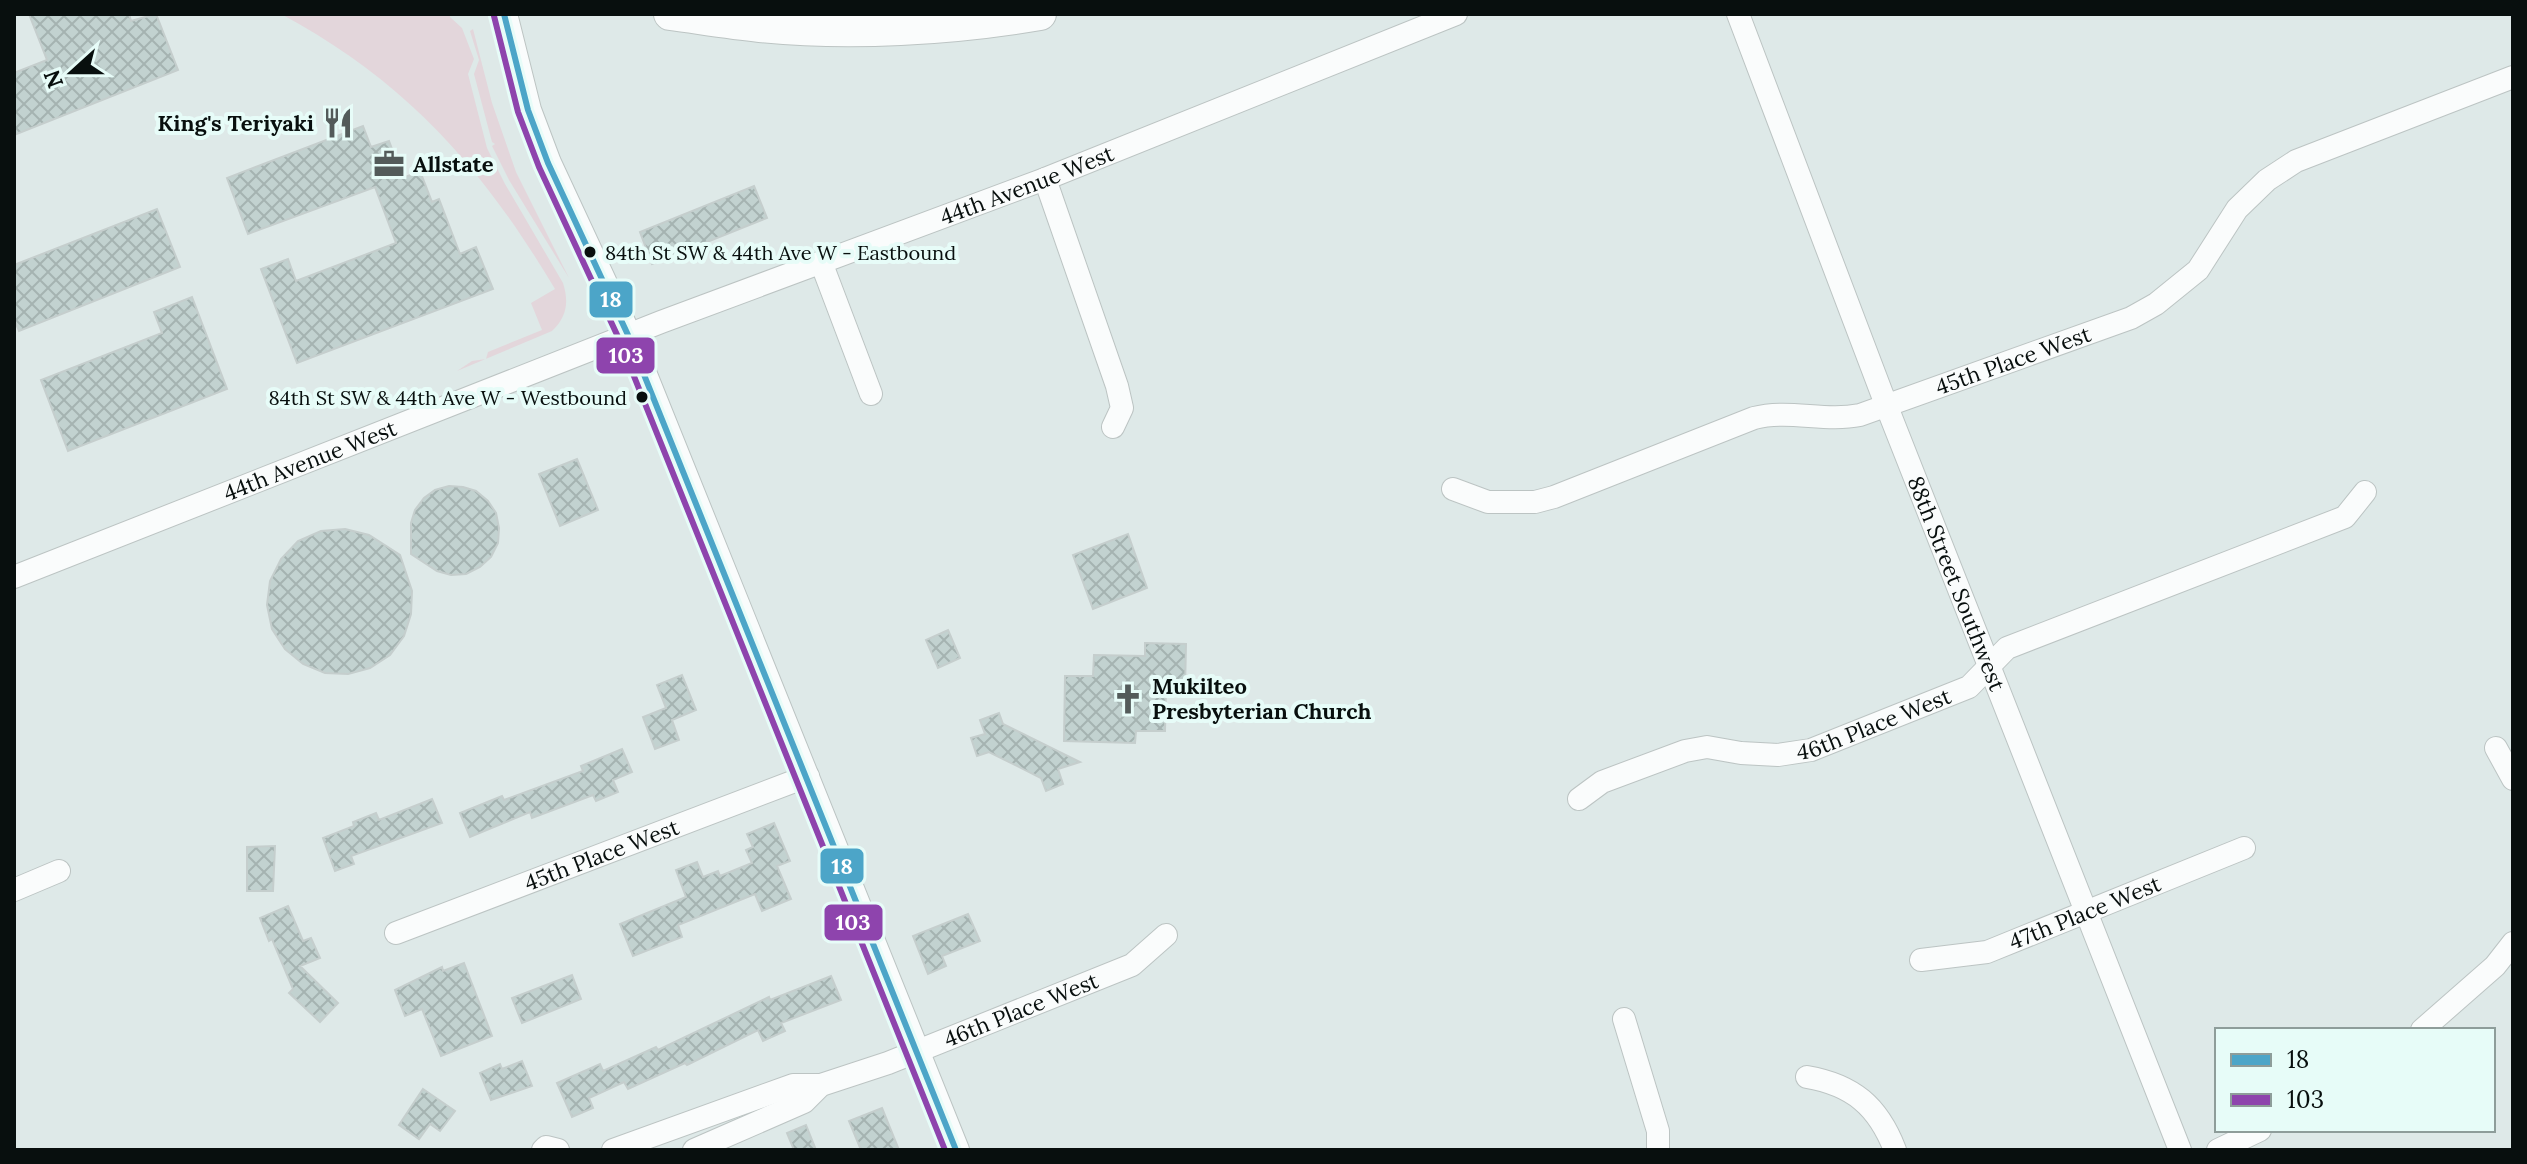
<svg xmlns="http://www.w3.org/2000/svg" width="2527" height="1164" font-family="Lora,serif">
  <defs>
    <pattern id="building-cross-hatch" width="8" height="8" patternUnits="userSpaceOnUse" patternTransform="scale(2)"><rect width="8" height="8" fill="#c2d2d0"/><path d="M0 0l8 8M0 8l8-8" fill="none" stroke="#a5b3b1"/></pattern>
  </defs>
  <rect width="100%" height="100%" fill="#dee9e8"/>
  <path fill="#e3d6db" d="M281,14H450V17L462,28L474,59L468,74L487,148L505,184L563,283C569,302 567,317 552,331L457,371L472,361L486,359L488,352L542,330L531,303L555,289C482,167 407,82 281,14Z
    M473,29L492,103L516,172L569,278L509,180L492,146L495,144L492,142L474,74L479,60L470,31Z"/>
  <path fill="url(#building-cross-hatch)" stroke="#c5cecd" stroke-width="2" d="M29,14H129L131,21L156,14L178,70L14,135V73L47,60Z
    M363,126L371,147L389,141L403,178L420,171L432,202L439,199L460,254L476,247L493,289L297,363L261,269L288,259L296,281L396,243L375,187L248,234L227,178Z
    M754,186L767,218L652,264L640,232Z
    M157,209L180,267L19,331L14,319V265Z
    M192,297L227,389L68,451L41,380L162,333L154,312Z
    M577,459L598,510L560,526L539,474Z
    M449,486L463,487L476,491L488,501L496,513L499,528L498,543L491,557L480,567L466,574L451,575L437,571L411,554V523L415,510L424,498L435,490Z
    M345,529L369,535L400,555L412,591L411,614L404,636L390,655L370,668L348,674L325,673L303,664L285,649L272,629L267,605L270,581L281,559L298,541L321,531Z
    M1128,534L1147,588L1093,609L1073,555Z
    M948,630L960,658L938,668L926,640Z
    M1145,643L1186,644L1185,689L1166,688L1165,731H1136L1135,743L1064,741L1065,676H1093L1094,655L1145,656Z
    M682,675L696,710L672,720L679,740L655,749L643,717L666,708L657,685Z
    M999,713L1003,724L1080,762L1058,769L1063,784L1046,791L1041,778L989,752L977,756L971,738L985,734L980,720Z
    M622,749L632,772L613,780L618,792L596,801L593,795L532,818L530,812L470,837L460,813L502,796L504,800L583,771L581,766Z
    M432,799L442,823L351,856L354,864L335,871L323,838L354,826L353,822L376,813L379,820Z
    M774,823L790,861L777,866L791,899L762,911L755,894L678,925L682,937L633,956L620,924L686,897L676,870L697,862L703,877L718,871L720,876L752,863L746,850L753,847L747,834Z
    M275,846L273,891H247V847Z
    M288,906L303,941L311,938L320,958L300,966L338,1003L320,1022L289,993L293,989L272,939L269,941L260,918Z
    M968,914L980,941L942,956L946,966L928,974L913,936Z
    M464,963L492,1036L441,1056L422,1009L405,1016L395,990L442,967L443,971Z
    M572,975L581,999L522,1023L512,998Z
    M831,976L841,1000L781,1023L785,1031L763,1041L758,1030L687,1065L685,1063L628,1089L624,1082L589,1098L593,1108L572,1117L557,1083L600,1064L603,1071L656,1047L658,1050L769,997L770,1000Z
    M522,1061L532,1086L491,1100L480,1073L500,1064L502,1069Z
    M423,1089L455,1111L440,1131L430,1124L419,1139L399,1125Z
    M882,1108L899,1150H861L849,1121Z
    M806,1125L816,1150H794L787,1133Z"/>
  <g fill="none" stroke-linecap="round" stroke-linejoin="round">
    <g stroke="#bcc4c3" stroke-width="24">
      <g id="minor">
        <path id="s1" d="M1738,14L1887,407L2180,1150"/>
        <path d="M1045,179L1117,386L1122,408L1113,427"/>
        <path d="M821,262L871,394"/>
        <path id="s2" d="M1453,489L1488,502H1535L1554,497L1754,418C1789,409 1824,422 1860,415L2131,318L2156,304L2198,270L2237,209L2267,180L2296,161L2513,77"/>
        <path id="s3" d="M14,577L661,322L1045,179L1456,14"/>
        <path d="M2496,748L2513,779"/>
        <path id="s4" d="M1579,799L1602,782L1685,751L1707,747L1741,753L1778,755L1811,750L1969,687L2007,648L2345,517L2365,492"/>
        <path d="M14,890L59,871"/>
        <path id="s5" d="M396,933L808,776"/>
        <path id="s6" d="M1921,960L1987,952L2244,848"/>
        <path d="M1624,1019L1658,1131V1150"/>
        <path d="M2422,1030L2495,966L2513,943"/>
        <path d="M1807,1077C1853,1085 1878,1106 1895,1150"/>
        <path d="M543,1150L546,1147L558,1150"/>
        <path d="M613,1150L793,1085H821"/>
        <path id="s7" d="M694,1150L804,1102L821,1085L888,1063L1132,965L1166,935"/>
        <path d="M2218,1150L2260,1130"/>
      </g>
    </g>
    <g stroke="#bcc4c3" stroke-width="28">
      <path id="major" d="M504,14L528,110L548,163L628,335L956,1150"/>
    </g>
    <g stroke="#bcc4c3" stroke-width="34">
      <path id="highway" d="M670,14C700,18 730,23 760,26C850,35 951,29 1040,14"/>
    </g>
    <use href="#minor" stroke="#fafcfc" stroke-width="22"/>
    <use href="#major" stroke="#fafcfc" stroke-width="26"/>
    <use href="#highway" stroke="#fafcfc" stroke-width="32"/>
    <g stroke="#e7fcf8" stroke-width="12">
      <path id="bus-1" d="M504,14L528,110L548,163L628,335L956,1150"/>
    </g>
    <g stroke="#e7fcf8" stroke-width="12">
      <path id="bus-2" d="M494,16L518,112L539,167L619,339L945,1150"/>
    </g>
    <use href="#bus-1" stroke="#4ca5c8" stroke-width="6"/>
    <use href="#bus-2" stroke="#8e44ad" stroke-width="6"/>
  </g>
  <defs>
    <g id="restaurant-bare" transform="scale(2.4)"><path d="M-5-6h1v4h1v-4h1v4h1v-4h1v5L-1.5 .5V6h-2V.5L-5-1ZM5-6V6H3V1.5H1.5Q1.5-4 5-6Z" fill="#535b5a" stroke="#e7fcf8" stroke-width="2.5" paint-order="stroke"/></g>
    <g id="office-bare" transform="scale(2.4)"><path d="M-6-3h4V-5.5h4V-3h4V5H-6ZM-1-4.5V-3h2v-1.5ZM-6 0V1H6V0Z" fill="#535b5a" stroke="#e7fcf8" stroke-width="2.5" paint-order="stroke"/></g>
    <g id="church-bare" transform="scale(2.4)"><path d="M-1.2-6h2.4v3.5h3.3v2.4h-3.3V6h-2.4V-.1h-3.3v-2.4h3.3Z" fill="#535b5a" stroke="#e7fcf8" stroke-width="2.5" paint-order="stroke"/></g>
  </defs>
  <g fill-rule="evenodd">
    <use href="#restaurant-bare" x="338" y="123"/>
    <use href="#office-bare" x="389" y="164"/>
    <use href="#church-bare" x="1128" y="699"/>
  </g>
  <g fill="#080f0e" stroke="#e7fcf8" stroke-width="3">
    <circle cx="590" cy="252" r="7"/>
    <circle cx="642" cy="397" r="7"/>
  </g>
  <g text-anchor="middle" dominant-baseline="central" stroke-width="8" stroke-linejoin="round" paint-order="stroke">
    <g font-size="20" fill="#080f0e" stroke="#e7fcf8" text-anchor="start">
      <text x="605" y="252">84th St SW &amp; 44th Ave W - Eastbound</text>
      <text x="627" y="397" text-anchor="end">84th St SW &amp; 44th Ave W - Westbound</text>
    </g>
    <g font-size="22" font-weight="bold" fill="#080f0e" stroke="#e7fcf8" text-anchor="start">
      <text x="314" y="123" text-anchor="end">King's Teriyaki</text>
      <text x="413" y="164">Allstate</text>
      <text x="1152" y="686">Mukilteo<tspan x="1152" dy="25">Presbyterian Church</tspan></text>
    </g>
    <g font-size="22" fill="#080f0e" stroke="#e7fcf8">
      <text stroke="none"><textPath href="#s3" startOffset="1086">44th Avenue West</textPath></text>
      <text stroke="none"><textPath href="#s2" startOffset="588">45th Place West</textPath></text>
      <text stroke="none"><textPath href="#s3" startOffset="318">44th Avenue West</textPath></text>
      <text stroke="none"><textPath href="#s1" startOffset="610">88th Street Southwest</textPath></text>
      <text stroke="none"><textPath href="#s4" startOffset="312">46th Place West</textPath></text>
      <text stroke="none"><textPath href="#s5" startOffset="220">45th Place West</textPath></text>
      <text stroke="none"><textPath href="#s6" startOffset="172">47th Place West</textPath></text>
      <text stroke="none"><textPath href="#s7" startOffset="358">46th Place West</textPath></text>
    </g>
  </g>
  <g stroke="#e7fcf8" stroke-width="3">
    <rect x="588" y="280" width="46" height="39" rx="8" fill="#4ca5c8"/>
    <rect x="595" y="336" width="61" height="39" rx="8" fill="#8e44ad"/>
    <rect x="819" y="847" width="46" height="38" rx="8" fill="#4ca5c8"/>
    <rect x="823" y="903" width="61" height="39" rx="8" fill="#8e44ad"/>
  </g>
  <g font-size="22" text-anchor="middle" font-weight="bold" fill="#fff">
    <text x="611" y="307">18</text>
    <text x="626" y="363">103</text>
    <text x="842" y="874">18</text>
    <text x="853" y="930">103</text>
  </g>
  <rect width="2527" height="1164" fill="none" stroke="#080f0e" stroke-width="32"/>
  <rect x="2215" y="1028" width="280" height="104" fill="#e7fcf8" stroke="#8e9d9a" stroke-width="2"/>
  <rect x="2231" y="1054" width="40" height="12" fill="#4ca5c8" stroke="#8e9d9a" stroke-width="2"/>
  <text x="2287" y="1068" font-size="24" fill="#080f0e">18</text>
  <rect x="2231" y="1094" width="40" height="12" fill="#8e44ad" stroke="#8e9d9a" stroke-width="2"/>
  <text x="2287" y="1108" font-size="24" fill="#080f0e">103</text>
  <g transform="translate(72 72) rotate(249)" stroke="#e7fcf8" stroke-width="6" paint-order="stroke">
  <path d="M0-6L14 30L0 20L-14 30Z" fill="#080f0e"/>
  <text y="-12" font-size="22" font-weight="bold" text-anchor="middle" fill="#080f0e">N</text>
  </g>
</svg>
